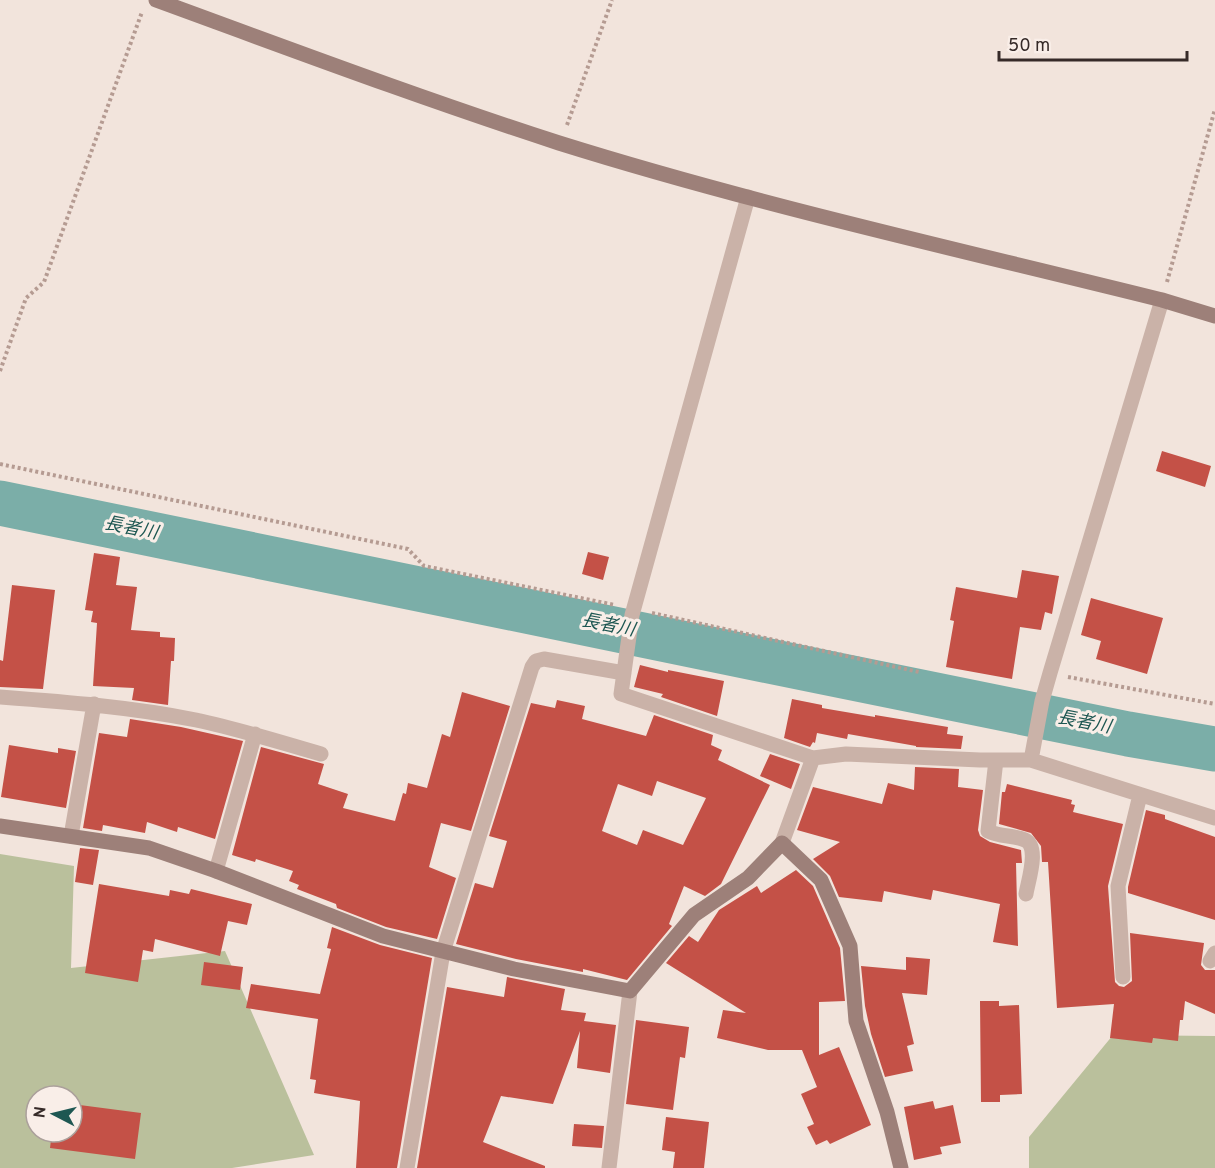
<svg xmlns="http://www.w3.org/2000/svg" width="1215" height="1168" font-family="Overpass,'Noto Sans JP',sans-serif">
  <rect width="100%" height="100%" fill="#f2e4dc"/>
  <path fill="#bac09c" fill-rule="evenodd" d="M0,854L74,866L71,968L225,951L314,1155L232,1168H0ZM36,1096H72V1132H36Z
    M1113,1035L1215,1036V1168H1029V1137Z"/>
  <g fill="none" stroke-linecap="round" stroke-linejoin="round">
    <path stroke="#7baea8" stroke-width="45" d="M0,503L818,671L1128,734L1215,749"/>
  </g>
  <path fill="#c45147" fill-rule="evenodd" d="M1162,451L1211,466L1205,487L1156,471Z
    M588,552L609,557L603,580L582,574Z
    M94,553L120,557L116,585L137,587L131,630L160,632V637L175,638L174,661H171L168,705L132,700L134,688L93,686L97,623L91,622L93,611L85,610Z
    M1022,570L1059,576L1052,614L1045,612L1041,630L1020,627L1012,679L946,667L954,621L950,620L956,587L1017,598Z
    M12,585L55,590L43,689L0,687V660L3,661Z
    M1091,598L1163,618L1147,674L1096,659L1101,641L1081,635Z
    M640,665L668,672V670L724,681L717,716L661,697L663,694L634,687Z
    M462,692L510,706L471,831L441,823L429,867L456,878L437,939L386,927L337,908L336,904L297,889L299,885L289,881L293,871L256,859L255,862L232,855L261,747L324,764L318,784L348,794L343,808L395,821L403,793L406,794L408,783L427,788L442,734L450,737Z
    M792,699L822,705V708L875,717V715L948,727L947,734L963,736L961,749L916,747V746L848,734L847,739L817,733L815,743L813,742L810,747L784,738Z
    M557,700L585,706L582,719L646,736L654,715L713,735L711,745L722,750L718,760L770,785L721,884L705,896L684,886L669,924L672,926L627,980L583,969V972L516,959L456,944L475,883L493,888L507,841L489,836L531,703L555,708ZM657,781L706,798L683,845L643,830L637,845L602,831L618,784L652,796Z
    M130,719L181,727L243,741L215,839L178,827L177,832L147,822L145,833L103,825L102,831L83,828L99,733L127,737Z
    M9,745L58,753V748L76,751L66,808L1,797Z
    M770,754L800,764L791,789L760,776Z
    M915,767L959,769L958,787L983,790L978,830L980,836L990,842L1021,850L1022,863H1016L1018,946L993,942L1000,904L933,890L931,900L884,891L882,902L839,897L830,876L813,859L840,842L797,830L813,787L882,804L888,783L914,790Z
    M1007,784L1072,800L1071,804L1075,805L1073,812L1123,824L1108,886L1115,982L1119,986L1124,987L1132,981L1130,933L1204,943L1201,965L1205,970H1215V1014L1185,1001L1183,1020H1180L1178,1041L1153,1038L1152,1043L1110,1038L1114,1004L1057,1008L1048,862H1042L1041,846L1031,833L999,824L1002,792H1005Z
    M1146,810L1165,815V819L1215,837V920L1128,893V887Z
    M80,848L99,850L93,885L75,882Z
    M796,870L813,886L840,948L845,1001L819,1002V1055L839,1047L871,1125L830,1144L827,1140L816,1145L807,1127L814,1124L801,1094L817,1087L802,1050H768L717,1038L723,1010L746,1013L666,963L689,936L698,942L719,910L757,886L761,893Z
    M99,884L169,896L170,890L189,894L191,889L252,904L247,925L228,921L220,956L155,939L153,952L143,950L138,982L85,973Z
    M332,927L380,945L432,958L397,1168H356L360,1101L314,1093L316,1080L310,1079L318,1019L246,1008L251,984L320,994L331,949L327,948Z
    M906,957L930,959L927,995L902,993L914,1044L907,1046L913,1071L885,1077L871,1034L865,1006L861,966L906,970Z
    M204,962L243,967L240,990L201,985Z
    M507,977L565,989L561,1010L586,1013L584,1021L616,1025L610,1073L577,1068L580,1031L553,1104L501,1096L483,1142L545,1166V1168H417L447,987L504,997Z
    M980,1001H999V1006L1019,1005L1022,1094L1000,1095V1102H981Z
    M636,1020L689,1027L685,1058L680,1057L673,1110L626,1104Z
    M933,1101L935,1109L953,1105L961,1143L940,1147L942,1154L914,1160L904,1107Z
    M72,1104L141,1113L135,1159L50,1148L52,1132H72Z
    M666,1117L709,1122L704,1168H673L675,1152L662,1150Z
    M574,1124L604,1126L602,1148L572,1146Z"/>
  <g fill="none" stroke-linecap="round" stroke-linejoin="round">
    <path stroke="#b59b92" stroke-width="4" stroke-dasharray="3 3" stroke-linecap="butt" d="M567,125L612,0
      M1167,282L1215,109
      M0,371L26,298L44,282L142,12
      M0,464L408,549L424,566L615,605
      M652,613L919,672
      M1068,677L1215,704"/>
    <path stroke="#cab2a8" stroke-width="15" d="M748,197L632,615L621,694L813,758L846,754L980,760H1031L1215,818
      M0,697C66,702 131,707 196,720C239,729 279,742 321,754
      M996,760L988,831C1000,837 1013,835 1025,840C1040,847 1028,881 1026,894
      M1031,760L1042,701L1050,673L1162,300
      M71,836L94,704
      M782,843L813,758
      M216,871L255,734
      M1210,961L1215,953
      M1123,977L1118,886L1140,795
      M407,1168L443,952L532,667L536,661L544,659L624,673
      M609,1168L630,991"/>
    <path stroke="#9d8079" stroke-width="15" d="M156,0C290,49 423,99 559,143C757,205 961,250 1162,300L1215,316
      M0,826L149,848L216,871L383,936L514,969L630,991L694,915L748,878L782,843L821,880L850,946L856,1021L887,1112L901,1168"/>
  </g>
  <g text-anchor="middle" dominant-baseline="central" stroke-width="6" stroke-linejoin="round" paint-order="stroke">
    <g font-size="18" font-style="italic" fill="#1e5752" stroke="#f9eee8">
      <text transform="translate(131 529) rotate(11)">長者川</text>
      <text transform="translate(608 626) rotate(11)">長者川</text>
      <text transform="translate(1084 723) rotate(11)">長者川</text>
    </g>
  </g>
  <g transform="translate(54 1114) rotate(277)"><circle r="28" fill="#f9eee8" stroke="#aba09b" stroke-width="1.5"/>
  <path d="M0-4.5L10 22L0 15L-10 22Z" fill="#1e5752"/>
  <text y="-9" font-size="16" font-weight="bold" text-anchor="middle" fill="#362a28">N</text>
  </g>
  <path d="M999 51v9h188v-9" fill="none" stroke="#362a28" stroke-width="3"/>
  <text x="1008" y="51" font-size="18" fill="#362a28" stroke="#f9eee8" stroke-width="4.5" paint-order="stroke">50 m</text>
</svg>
